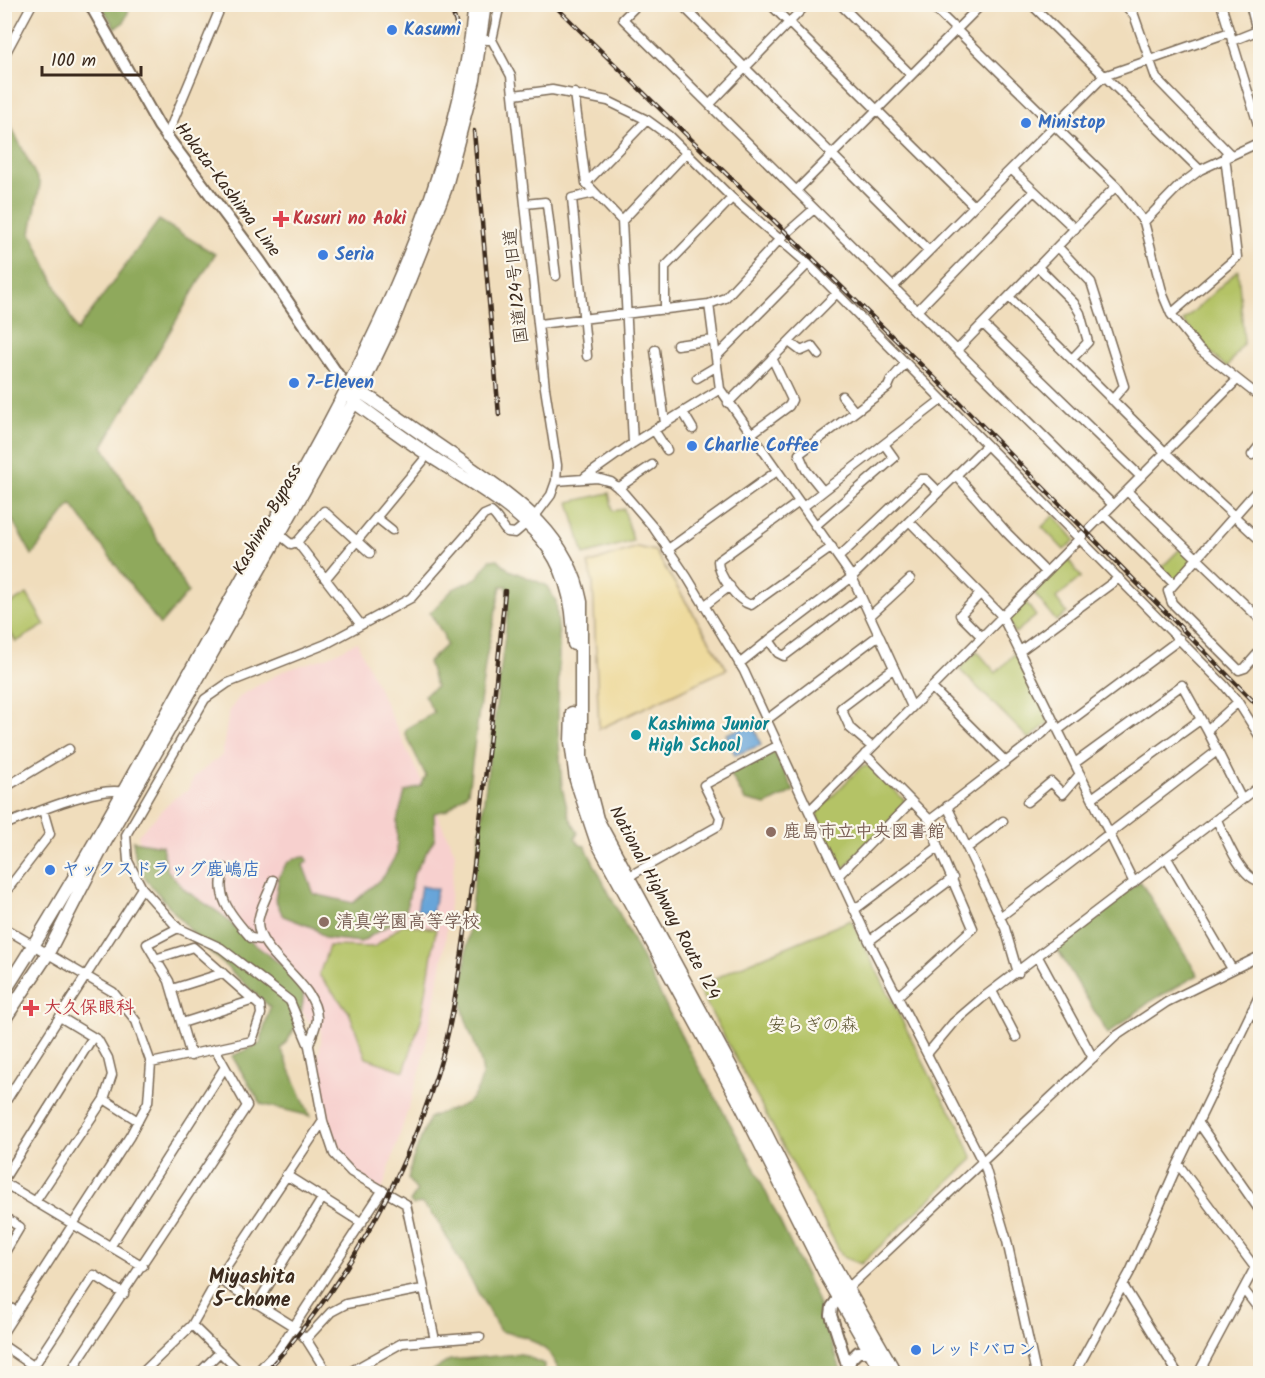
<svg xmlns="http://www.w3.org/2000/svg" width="1265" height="1378" font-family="Kalam,'Klee One',sans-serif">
  <rect width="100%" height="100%" fill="#fbf7ec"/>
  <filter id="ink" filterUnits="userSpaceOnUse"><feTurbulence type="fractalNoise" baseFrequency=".0167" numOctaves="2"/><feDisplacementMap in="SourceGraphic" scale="12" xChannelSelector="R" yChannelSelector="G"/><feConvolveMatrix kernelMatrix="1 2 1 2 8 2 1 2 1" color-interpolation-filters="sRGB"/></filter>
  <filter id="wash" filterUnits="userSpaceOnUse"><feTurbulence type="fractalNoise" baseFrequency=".008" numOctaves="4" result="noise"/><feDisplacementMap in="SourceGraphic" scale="24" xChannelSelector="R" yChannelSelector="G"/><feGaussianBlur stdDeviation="1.35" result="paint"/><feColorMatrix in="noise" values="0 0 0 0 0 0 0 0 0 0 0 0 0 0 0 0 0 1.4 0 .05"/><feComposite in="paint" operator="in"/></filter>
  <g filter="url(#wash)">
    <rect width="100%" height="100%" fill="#f0ddbc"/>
    <path fill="#f7d0ce" d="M357,642L455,853L444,952L422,1065L382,1191L354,1175L334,1141L316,1066L321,1042V1021L309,1022L295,1000L143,859L138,835L174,798L187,791L195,776L222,755L229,711L241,695L283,671L325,658Z"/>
    <path fill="#b4c366" stroke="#787642" stroke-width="1.5" d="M1238,270L1244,342L1227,368L1206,348L1183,321Z
      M609,493L613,511L624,509L633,541L584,555L569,502Z
      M1054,515L1075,540L1064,550L1042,527Z
      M1182,547L1197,561L1174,583L1160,569Z
      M1068,559L1081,577L1056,598L1067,613L1056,621L1034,593Z
      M27,594L45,625L16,642L5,623V607Z
      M1025,601L1036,616L1015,633L1006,618Z
      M977,651L996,673L1016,652L1049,722L1029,739L959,669Z
      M862,766H870L907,803L840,872L818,820L817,812Z
      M851,920L939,1093L957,1121L973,1159L861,1264L843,1257L698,988L734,969Z
      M403,924L436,929L422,1017L404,1071L366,1058L349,1012L319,975L329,946L374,947Z"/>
    <path fill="#8fa95b" stroke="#656a3c" stroke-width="1.5" d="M101,5H131L124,22L115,28Z
      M5,114L40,184L31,233L77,331L159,220L215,254L103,446L188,592L160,625L71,504L32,555L5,507Z
      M498,559L509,570L546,585L556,601L559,638L558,727L562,787L569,816L578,833L575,838L580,845L585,846L685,1043L751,1161L816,1297L842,1373H561L548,1351L526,1337L500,1331L435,1217L421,1203L413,1205L410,1202L417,1191L408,1179L412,1161L429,1118C456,1104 472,1113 482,1077C486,1060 460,1018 462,998C473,868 493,739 508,610L507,586H501L486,658L468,792L447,810L434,813L435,838L414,873L405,915L361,942L325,938L314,928L283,916L275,899L279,877L286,864L295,858L306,857L308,861L303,865L314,894L353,903L384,876L397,853V821L405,792L421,786L426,776L405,733L407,728L434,713L424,695L436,687L428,662L446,645L443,634L430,613L453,589L477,578L490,560Z
      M773,750L794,791L766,805L745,800L730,773Z
      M133,841L162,846L167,870L186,891L221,914L246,938L300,979C310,1001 296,1031 281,1049L310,1116L261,1104L232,1056L260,1044L270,1007L205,947L147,881L136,861Z
      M1140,881L1198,975L1151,1001L1108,1034L1056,947Z
      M521,1354L544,1364V1371L429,1373L450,1360Z"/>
    <path fill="#eeda9e" stroke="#94825e" stroke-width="1.5" d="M637,547L655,551L727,669L599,729L593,583L588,564Z"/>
    <path fill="#67a5d9" stroke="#51687c" stroke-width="1.5" d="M753,724L761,745L735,755L726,734Z
      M421,886L437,889L432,914L417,911Z"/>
  </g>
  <g filter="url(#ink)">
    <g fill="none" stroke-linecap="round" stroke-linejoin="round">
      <g stroke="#7a6955" stroke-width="11">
        <path id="minor" d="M638,4L623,19L1113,505
          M681,4L929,251
          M770,4L974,206
          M840,4L911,75
          M930,4L1116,186L1144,222L1163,295L1171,314L1199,349L1260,397
          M1031,4L1200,170
          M1124,4L1134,15L1156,78L1230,154
          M1221,4L1260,131
          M487,40H492L500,4
          M1232,41L1257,31L1250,4
          M4,56L32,4
          M574,93L586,183L622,221L633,443
          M514,95L552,90L608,101L647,120L669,136L732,198L808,264L1224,685L1238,702L1260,737
          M710,104L807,4
          M166,138L222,4
          M1011,169L1075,229
          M586,183L647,120
          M796,191L982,4
          M525,204L545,202L547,205L556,276
          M622,221L687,152
          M1144,222L1179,186L1200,170L1260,142
          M1058,247L1091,282L1124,386L1112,400
          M1038,267L1074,303L1080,313L1088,342L1072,359
          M893,287L1104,76L1230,32
          M1009,297L1165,452L1260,540
          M709,304L720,389L852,577L912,707
          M665,310V267L732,198
          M917,311L1034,191
          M1171,314L1237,257L1225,156
          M539,324L709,304L725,298L780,239L814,209
          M983,324L1141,477
          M789,342L801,351L812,346L819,355
          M677,345L713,340
          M958,349L1116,186
          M655,350L665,423
          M587,356L572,198L595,193
          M716,357L808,264
          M697,378L717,366
          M842,396L855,412
          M728,403L837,293
          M683,412L693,429
          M654,430L667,450
          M751,434L789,406L792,400L772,358
          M1252,455L1260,445
          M956,475L1007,533L1046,572
          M585,477L633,443L720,389
          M556,481L597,478L611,482L622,491L653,527L687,577L744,671L869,941L985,1167L1007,1241L1036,1374
          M1260,487L1168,591L1172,603L1239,670L1245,668L1260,651
          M618,488L652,465
          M823,491L806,470L799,454L888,387L891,380L905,364
          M1127,491L1260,619
          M799,502L718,561C718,575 737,601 751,605L832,547
          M803,507L884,444
          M1103,514L1174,584
          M377,518L392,530
          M815,526L894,458L884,444L941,400
          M280,535L291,544L297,542
          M667,550L777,471
          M839,557L921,479H926L939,492
          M327,577L423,461
          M980,594L960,615L982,637
          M704,606L730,586
          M870,616L910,579
          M361,625L297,542L324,511L370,553
          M769,640L852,577L987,445
          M1020,651L1119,578
          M739,664L769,640L778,653L784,656L861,598
          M932,688L1005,761
          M1238,702L1207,730L1242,800
          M765,721L879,635
          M1054,722L1134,883
          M1058,730L1180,639
          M872,747L850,728L841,708L894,668
          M865,754L930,820
          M1075,763L1182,685L1207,730
          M4,788L69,749
          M1092,798L1200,720
          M1027,802L1051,782L1063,794L1080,774
          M947,806L1005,928L1018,973
          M809,811L1237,380
          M1217,820C1225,837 1241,879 1260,881
          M4,825C30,815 98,785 123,792
          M967,848L1003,821
          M1167,858L1232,969
          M225,868C213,897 233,917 251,938L263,940
          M839,875L910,803
          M626,878L718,826L720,817L704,785L777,746
          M273,880C269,894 258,910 258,924C259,955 317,983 317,1018C317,1026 311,1037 309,1045
          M4,894L50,834L43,810
          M854,910L938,847
          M1000,917L1217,751
          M4,928L113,992L136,1021L151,1063L148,1102L130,1136L4,1331
          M178,928L147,944L169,981L191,1056
          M869,941L953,878
          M1038,957L1093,1058
          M172,989L223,973
          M992,991L1016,1037
          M898,996L973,928L938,847L930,820L1042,734L1054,722L1002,616L909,521
          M1252,1010L1260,1021
          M182,1023L254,1000
          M927,1054L953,1023L981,999L1260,786
          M151,1063L252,1041L261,1014L260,1006L193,947L155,959
          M104,1099L138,1121
          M4,1104L142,888
          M1198,1122L1260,1211
          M1178,1164L1256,1269
          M286,1175L362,1223
          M4,1179L93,1037
          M4,1183L143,1266
          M35,1202L104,1099L112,1075L108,1058L98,1040L60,1017
          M4,1217L20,1227L4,1254
          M110,1247L225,1067
          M218,1279L293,1326L306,1339L328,1374
          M1123,1285L1178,1374
          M847,1289L1116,1036L1167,1002L1260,956
          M1244,1290L1260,1311
          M4,1304L17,1312
          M257,1304L323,1197
          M192,1325L242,1374
          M306,1339L331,1312L346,1304L422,1289
          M435,1340L406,1204L351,1172L334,1154L323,1121L309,1046L290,1001L221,948L178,928L142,888L128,861L126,835L205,699L228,683L326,644L411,598L484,515L491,512C499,518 500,525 507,532L515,533L535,516L551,495L556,481L557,465L545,388L511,76L492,40
          M4,1346L45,1374
          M34,1366L94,1275L124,1294
          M69,1374L247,1106L215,1049
          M141,1374L192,1325L218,1279L323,1121
          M198,1374L220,1352
          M255,1374L279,1349L382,1191
          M346,1374L402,1343L480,1337
          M1074,1374L1130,1272L1178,1164L1260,994
          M1198,1374L1260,1258"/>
      </g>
      <g stroke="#7a6955" stroke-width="14">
        <path id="major" d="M90,4L159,126L260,261L347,388
          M842,1293L832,1307L831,1315L850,1374
          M848,1368L851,1359L858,1352H871"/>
      </g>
      <g stroke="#7a6955" stroke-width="15">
        <path id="highway" d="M347,388L359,391L373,400C403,421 433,442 464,463C517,500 568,534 581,602V758L597,819L751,1104L820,1241L896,1374
          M347,388L354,402C382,422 411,444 441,463C519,513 574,540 574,644
          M572,713L571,742L576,780L596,840L741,1105L827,1277L883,1374
          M4,992C83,869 152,740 223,613C329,423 453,226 475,4
          M4,1020L47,955L104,844L354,402L392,323L445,190L474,80L485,4"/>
      </g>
      <use href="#minor" stroke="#fff" stroke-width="8"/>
      <use href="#major" stroke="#fff" stroke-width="10"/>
      <use href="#highway" stroke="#fff" stroke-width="12"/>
      <g stroke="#3b2a1e" stroke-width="4.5">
        <path id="rail" d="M450,4L457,26
          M553,4L955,398L1260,708
          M474,131L499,415
          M264,1374C343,1289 402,1185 437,1074C454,1021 460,965 468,910C483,804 495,697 505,591"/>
      </g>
      <use href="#rail" stroke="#fbf7ec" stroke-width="2" stroke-dasharray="7" stroke-linecap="butt"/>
    </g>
  </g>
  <g fill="#3f7fe0" stroke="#fbf7ec" stroke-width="2">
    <circle cx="392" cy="30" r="6"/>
    <circle cx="1026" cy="123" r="6"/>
    <circle cx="323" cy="255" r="6"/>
    <circle cx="294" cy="383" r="6"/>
    <circle cx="692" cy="446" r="6"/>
    <circle cx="50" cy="870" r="6"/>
    <circle cx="916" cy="1350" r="6"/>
  </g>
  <g fill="#e0444e" stroke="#fbf7ec" stroke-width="2">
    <path d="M278 210h6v6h6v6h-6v6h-6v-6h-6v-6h6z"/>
    <path d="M28 999h6v6h6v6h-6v6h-6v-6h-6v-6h6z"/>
  </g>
  <circle fill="#0f9aa8" stroke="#fbf7ec" stroke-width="2" cx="636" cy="735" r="6"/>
  <g fill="#8d6e63" stroke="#fbf7ec" stroke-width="2">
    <circle cx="771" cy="832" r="6"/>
    <circle cx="324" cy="922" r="6"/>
  </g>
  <g text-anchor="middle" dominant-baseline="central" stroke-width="4.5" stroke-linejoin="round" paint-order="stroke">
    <g font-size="18" font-weight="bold" fill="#366cbe" stroke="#fbf7ec" text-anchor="start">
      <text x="404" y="30">Kasumi</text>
      <text x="1038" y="123">Ministop</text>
      <text x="335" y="255">Seria</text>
      <text x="306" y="383">7-Eleven</text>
      <text x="704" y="446">Charlie Coffee</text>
      <text x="62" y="870">ヤックスドラッグ鹿嶋店</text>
      <text x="928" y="1350">レッドバロン</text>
    </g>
    <g font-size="18" fill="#3b2a1e" stroke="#fbf7ec">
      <text transform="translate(227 190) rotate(53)">Hokota-Kashima Line</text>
      <text transform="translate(517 286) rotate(-96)">国道124号旧道</text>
      <text transform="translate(268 520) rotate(-61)">Kashima Bypass</text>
      <text transform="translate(664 903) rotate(62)">National Highway Route 124</text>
    </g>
    <g font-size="18" font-weight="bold" fill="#be3a42" stroke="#fbf7ec" text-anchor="start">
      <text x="293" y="219">Kusuri no Aoki</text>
      <text x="44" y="1008">大久保眼科</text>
    </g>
    <g font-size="18" font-weight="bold" fill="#0d838f" stroke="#fbf7ec" text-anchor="start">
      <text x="648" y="725">Kashima Junior<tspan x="648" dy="21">High School</tspan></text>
    </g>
    <g font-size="18" font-weight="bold" fill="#785e54" stroke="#fbf7ec" text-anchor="start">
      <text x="783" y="832">鹿島市立中央図書館</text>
      <text x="336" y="922">清真学園高等学校</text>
    </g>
    <g font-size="18" fill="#5f5834" stroke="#fbf7ec">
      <text x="813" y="1026">安らぎの森</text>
    </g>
    <g font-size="20" font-weight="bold" fill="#3b2a1e" stroke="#fbf7ec">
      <text x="252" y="1278">Miyashita<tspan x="252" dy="23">5-chome</tspan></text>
    </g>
  </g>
  <rect width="1265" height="1378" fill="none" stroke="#fbf7ec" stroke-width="24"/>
  <path d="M42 66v9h99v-9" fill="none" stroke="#3b2a1e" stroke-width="3"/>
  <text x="51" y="66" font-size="18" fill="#3b2a1e" stroke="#fbf7ec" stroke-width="4.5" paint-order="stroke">100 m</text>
</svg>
